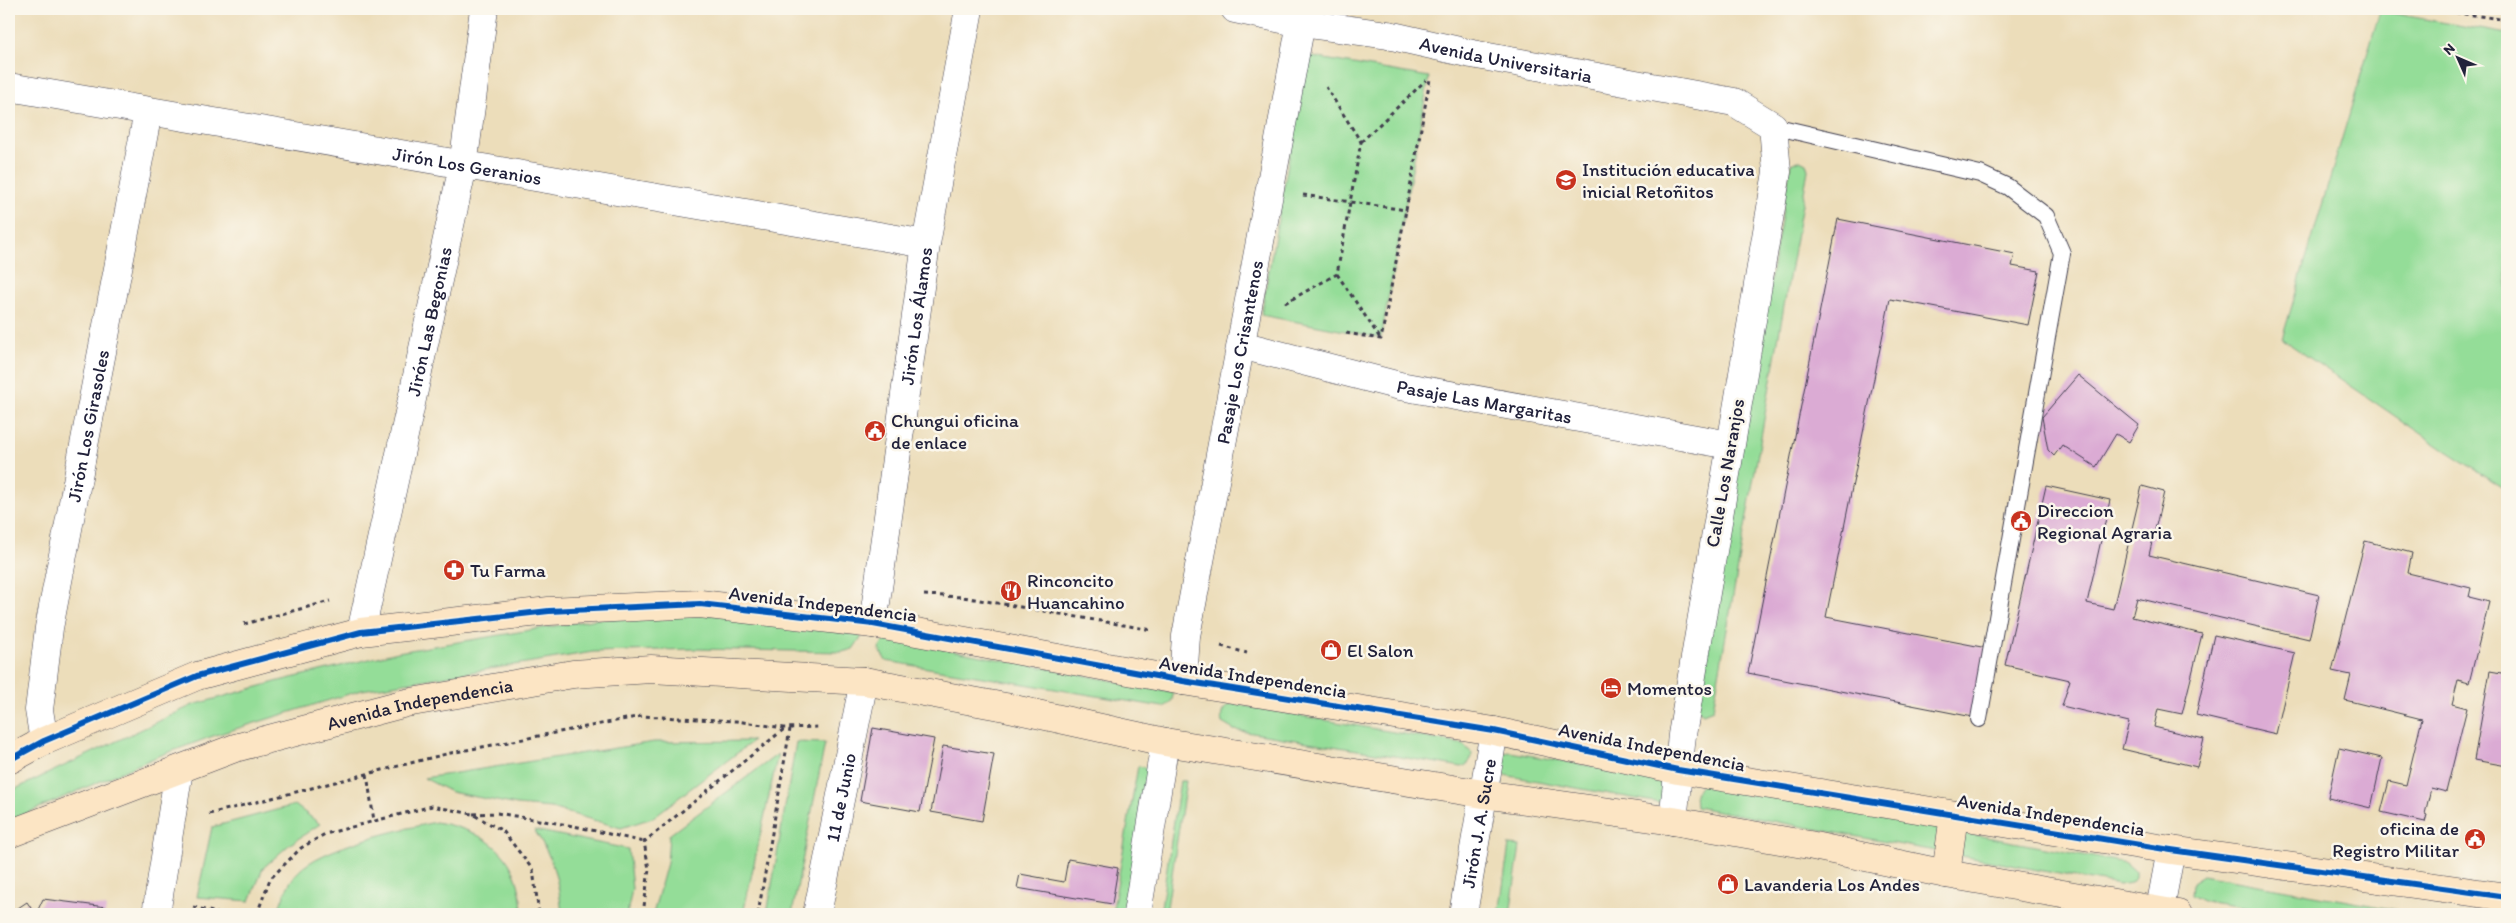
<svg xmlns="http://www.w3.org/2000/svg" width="2516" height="923" font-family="Itim,sans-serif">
  <rect width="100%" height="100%" fill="#fbf7ec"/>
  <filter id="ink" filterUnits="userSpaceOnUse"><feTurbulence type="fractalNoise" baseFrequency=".02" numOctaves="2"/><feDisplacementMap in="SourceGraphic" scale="10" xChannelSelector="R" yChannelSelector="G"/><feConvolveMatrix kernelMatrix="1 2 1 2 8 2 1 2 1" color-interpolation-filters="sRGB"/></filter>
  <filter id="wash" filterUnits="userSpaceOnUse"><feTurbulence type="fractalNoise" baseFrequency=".0096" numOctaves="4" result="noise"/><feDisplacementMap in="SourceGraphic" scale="20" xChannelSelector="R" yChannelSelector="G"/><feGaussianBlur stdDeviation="1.12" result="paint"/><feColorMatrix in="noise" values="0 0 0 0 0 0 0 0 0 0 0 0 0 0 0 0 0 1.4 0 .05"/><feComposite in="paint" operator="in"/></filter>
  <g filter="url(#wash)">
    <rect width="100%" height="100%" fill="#ecddba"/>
    <path fill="#94dd98" stroke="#5b806a" d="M2380,11L2507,34V490L2443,449L2282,339Z
      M1307,56L1429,77L1381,338L1261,315Z
      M1800,160L1806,163L1808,170L1713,709L1703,713L1698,709L1696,702L1791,164Z
      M735,614L862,636L853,649L842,652L695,649L593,652L362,690L216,735L156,757L9,821V792L193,705L279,681L398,652L597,619Z
      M886,638L1173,692C1173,701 1171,704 1163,707L886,661L879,649Z
      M1233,704L1462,744L1472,753C1471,761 1469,764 1462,767L1234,730L1222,723C1220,713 1223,707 1233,704Z
      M753,741L652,818L621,828L551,808L517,805L451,792L424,778L654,742Z
      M796,742L825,743L792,914H767Z
      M1510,752L1666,779V799L1660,803L1504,775L1499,770L1504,753Z
      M778,754L743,914H653L667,863L669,835Z
      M1138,766L1152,769L1127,914H1112Z
      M1180,781H1186L1166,914H1160Z
      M1702,784L2126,863L2135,871V878L2131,883L2119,885L1696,807L1695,793Z
      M295,805L320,824L289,845L263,868L250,901L197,897L212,827Z
      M436,822C490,832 521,857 522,914H277C282,900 287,884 297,873C320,847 402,829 436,822Z
      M534,830L628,849L632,889L627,914H562C559,883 553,856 534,830Z
      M1509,845L1520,846L1510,914H1499Z
      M2203,875L2225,879L2420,914H2287L2203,901L2191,895L2192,882Z"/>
    <g id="blocks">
      <path fill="#dbabd4" d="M1838,219L2015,254L2012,266L2039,271L2028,325L1890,299L1826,617L1992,649L1978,718L1748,673Z
        M2078,375L2139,425L2129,442L2116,434L2096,467L2062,445L2054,456L2048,450L2042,417Z
        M2046,486L2110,500L2087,603L2113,609L2142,486L2164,492L2149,555L2319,595L2309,639L2137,598L2132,617L2202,634L2182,714L2158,709L2154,727L2204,739L2197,767L2122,749L2129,722L2062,706L2070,680L2005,665Z
        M2365,541L2412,553L2408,573L2471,588L2469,597L2489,602L2469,683L2458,680L2452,704L2467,708L2446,792L2431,788L2425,814L2427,815L2425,822L2381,812L2389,781L2406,785L2422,719L2345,700L2351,675L2332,671Z
        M2214,635L2295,653L2276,734L2196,715Z
        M2490,671L2507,674V766L2474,760Z
        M873,728L934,739L920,812L860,801Z
        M943,746L994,754L982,821L931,812Z
        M2339,748L2382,758L2371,808L2328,798Z
        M1068,859L1118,868L1112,904L1017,888L1020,874L1064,882Z
        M43,899L106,907L105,914H36Z
        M27,902L31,908L30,914H9Z"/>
    </g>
  </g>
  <g filter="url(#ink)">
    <use href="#blocks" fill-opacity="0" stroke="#403e4e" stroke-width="1"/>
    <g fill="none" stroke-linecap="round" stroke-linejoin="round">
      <g stroke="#403e4e" stroke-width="18">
        <path id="lane" d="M1773,126L1980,174L2008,187L2046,216L2062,253L1979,719"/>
      </g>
      <g stroke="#403e4e" stroke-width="29">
        <g id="street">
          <path id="s1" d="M1235,9L1301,23L1388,35L1472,54L1734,102L1773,126L1777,172L1682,735L1673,821"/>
          <path id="s2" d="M9,87L926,244"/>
          <path id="s3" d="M1241,345L1400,386L1730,445"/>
          <path id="s4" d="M873,624L926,244L969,9"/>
          <path id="s5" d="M361,632L463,166L484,9"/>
          <path id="s6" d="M1183,681L1186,636L1301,23"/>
          <path id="s7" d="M44,741L39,710L49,628L148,112"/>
          <path d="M156,914L179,770"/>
          <path id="s8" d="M817,914L864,681"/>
          <path d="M1137,914L1165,742"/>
          <path id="s9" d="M1463,914L1494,731"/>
          <path d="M2159,914L2171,850"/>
        </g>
      </g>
      <g stroke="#403e4e" stroke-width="29">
        <g id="secondary">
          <path d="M9,760L44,741L197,676L361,632L549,611L700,604L873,624L1183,681L1494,731L1678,770L2171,850L2507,897"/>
          <path id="s10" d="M9,834L235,748L406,703L573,674L651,669L864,681L1005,707L1165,742L1483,794L1673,821L1809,845L1946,874L2178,914"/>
          <path d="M1946,874L1954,815"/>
        </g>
      </g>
      <path stroke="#403e4e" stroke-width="3" stroke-dasharray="4 4" stroke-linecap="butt" d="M2432,9L2507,20
        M1361,142L1426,80
        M1303,195L1406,210L1430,79
        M1337,274L1380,338
        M1285,303L1337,274L1361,142L1326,87
        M1346,333L1381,339L1406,210
        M924,595L963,597L1152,630
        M244,624L330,601
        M1221,646L1247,653
        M367,774L374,821
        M209,814L446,754L642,716L736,721L784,728L819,727
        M473,814L497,813L574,826L644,842
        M193,907L220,914
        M257,914L270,879L301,848L325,834L432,806L472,814L503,831L533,870L539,914
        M643,914L649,869L644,842L784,729
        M758,914L790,729"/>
      <use href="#lane" stroke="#fff" stroke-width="16"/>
      <use href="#street" stroke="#fff" stroke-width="28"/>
      <use href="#secondary" stroke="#fce5c4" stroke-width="28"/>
      <g stroke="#fbf7ec" stroke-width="9">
        <path id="cycleway" d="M9,760L44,741L197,676L361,632L549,611L700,604L873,624L1183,681L1494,731L1678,770L2171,850L2507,897"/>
      </g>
      <use href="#cycleway" stroke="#0057b8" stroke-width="6"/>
    </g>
  </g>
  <defs>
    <g id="school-disc" transform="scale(1.125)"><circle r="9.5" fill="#c8321e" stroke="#fbf7ec"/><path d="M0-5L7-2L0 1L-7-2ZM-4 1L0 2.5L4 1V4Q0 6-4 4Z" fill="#fff"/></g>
    <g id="civic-disc" transform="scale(1.125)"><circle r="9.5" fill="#c8321e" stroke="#fbf7ec"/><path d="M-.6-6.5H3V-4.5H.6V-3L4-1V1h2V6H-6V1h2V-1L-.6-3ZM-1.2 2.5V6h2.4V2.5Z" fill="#fff"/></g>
    <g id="pharmacy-disc" transform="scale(1.125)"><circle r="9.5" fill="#c8321e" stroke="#fbf7ec"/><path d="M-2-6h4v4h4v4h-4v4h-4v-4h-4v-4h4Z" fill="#fff"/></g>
    <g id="restaurant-disc" transform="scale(1.125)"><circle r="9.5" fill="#c8321e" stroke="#fbf7ec"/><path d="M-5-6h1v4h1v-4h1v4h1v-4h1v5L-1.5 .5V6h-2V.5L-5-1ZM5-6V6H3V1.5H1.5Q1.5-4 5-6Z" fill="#fff"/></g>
    <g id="shop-disc" transform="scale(1.125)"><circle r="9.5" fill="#c8321e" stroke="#fbf7ec"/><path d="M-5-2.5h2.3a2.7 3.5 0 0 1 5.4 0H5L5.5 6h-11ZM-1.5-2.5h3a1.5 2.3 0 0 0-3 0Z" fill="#fff"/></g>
    <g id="hotel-disc" transform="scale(1.125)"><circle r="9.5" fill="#c8321e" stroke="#fbf7ec"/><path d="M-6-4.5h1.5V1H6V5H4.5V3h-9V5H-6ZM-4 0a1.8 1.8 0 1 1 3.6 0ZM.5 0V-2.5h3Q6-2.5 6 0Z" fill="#fff"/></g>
  </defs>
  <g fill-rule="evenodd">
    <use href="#school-disc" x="1566" y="180"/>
    <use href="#civic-disc" x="875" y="431"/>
    <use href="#civic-disc" x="2021" y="521"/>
    <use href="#pharmacy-disc" x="454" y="570"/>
    <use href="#restaurant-disc" x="1011" y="591"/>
    <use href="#shop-disc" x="1331" y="650"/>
    <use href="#hotel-disc" x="1611" y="688"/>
    <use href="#civic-disc" x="2475" y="839"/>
    <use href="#shop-disc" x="1728" y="884"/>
  </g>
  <g text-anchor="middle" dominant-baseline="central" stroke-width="5" stroke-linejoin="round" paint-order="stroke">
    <g font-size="19" fill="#22223b" stroke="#fbf7ec">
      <text stroke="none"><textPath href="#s1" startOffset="276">Avenida Universitaria</textPath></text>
      <text stroke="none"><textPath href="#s2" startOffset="465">Jirón Los Geranios</textPath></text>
      <text stroke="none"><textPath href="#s4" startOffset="311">Jirón Los Álamos</textPath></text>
      <text stroke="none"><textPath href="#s5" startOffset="318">Jirón Las Begonias</textPath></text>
      <text stroke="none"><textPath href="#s6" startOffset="334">Pasaje Los Crisantenos</textPath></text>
      <text stroke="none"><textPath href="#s3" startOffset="250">Pasaje Las Margaritas</textPath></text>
      <text stroke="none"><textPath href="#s7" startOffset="320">Jirón Los Girasoles</textPath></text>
      <text transform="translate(1725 473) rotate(-80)">Calle Los Naranjos</text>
      <text transform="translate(823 604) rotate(7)">Avenida Independencia</text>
      <text transform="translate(1253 677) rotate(9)">Avenida Independencia</text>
      <text stroke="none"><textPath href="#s10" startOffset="432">Avenida Independencia</textPath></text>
      <text transform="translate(1652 747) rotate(11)">Avenida Independencia</text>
      <text stroke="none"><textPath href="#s8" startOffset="119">11 de Junio</textPath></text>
      <text transform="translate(2051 815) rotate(9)">Avenida Independencia</text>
      <text stroke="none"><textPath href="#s9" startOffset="92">Jirón J. A. Sucre</textPath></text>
    </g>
    <g font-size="19" fill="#22223b" stroke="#fbf7ec" text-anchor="start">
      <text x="1582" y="169">Institución educativa<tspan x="1582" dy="22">inicial Retoñitos</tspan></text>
      <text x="891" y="420">Chungui oficina<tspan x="891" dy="22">de enlace</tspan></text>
      <text x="2037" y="510">Direccion<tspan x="2037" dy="22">Regional Agraria</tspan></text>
      <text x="470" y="570">Tu Farma</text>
      <text x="1027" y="580">Rinconcito<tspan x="1027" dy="22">Huancahino</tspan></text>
      <text x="1347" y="650">El Salon</text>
      <text x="1627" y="688">Momentos</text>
      <text x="2459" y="828" text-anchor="end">oficina de<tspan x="2459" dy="22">Registro Militar</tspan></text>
      <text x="1744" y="884">Lavanderia Los Andes</text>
    </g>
  </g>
  <rect width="2516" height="923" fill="none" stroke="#fbf7ec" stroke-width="30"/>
  <g transform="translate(2458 58) rotate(315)" stroke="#fbf7ec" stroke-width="4" paint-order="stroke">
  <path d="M0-4L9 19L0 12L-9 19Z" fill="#22223b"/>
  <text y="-8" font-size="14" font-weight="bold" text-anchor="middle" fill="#22223b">N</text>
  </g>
</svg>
